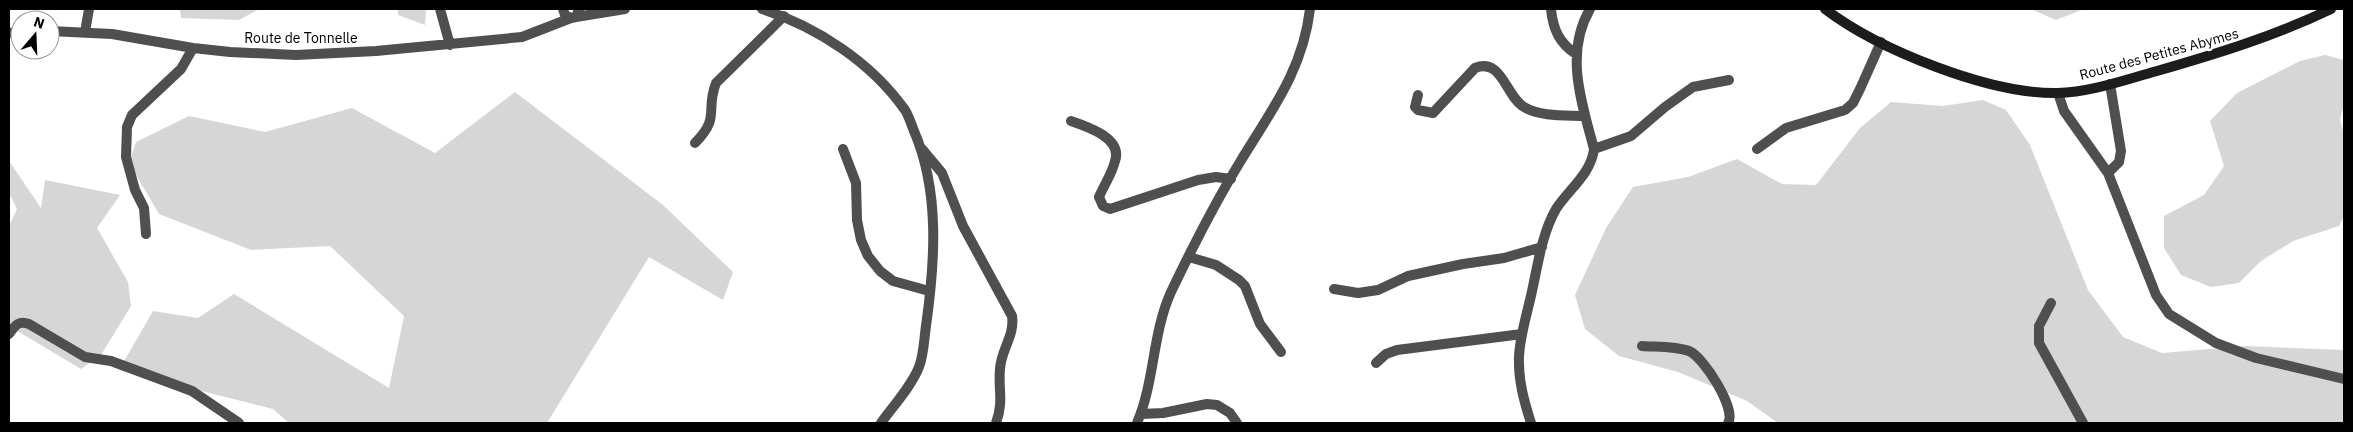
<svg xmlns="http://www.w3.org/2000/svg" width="2353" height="432" font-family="'IBM Plex Sans',sans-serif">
  <rect width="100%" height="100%" fill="#fff"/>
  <path fill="#d6d6d6" d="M180,9H259L239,20L181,18Z
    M398,9H426L425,25L398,15Z
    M2031,9H2030H2084L2056,20Z
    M2325,55L2344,60V104L2340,120L2344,134V216L2339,226L2293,241L2261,261L2239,283L2211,287L2181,275L2164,248V216L2204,195L2224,166L2210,121L2237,93L2300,61Z
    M515,92L663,205L733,272L723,300L649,257L547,423H289L273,409L119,370L153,311L198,318L234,294L389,388L404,316L330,246L251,250L159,214L129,163L136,142L189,116L265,132L352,108L435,153Z
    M1983,100L2006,110L2030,145L2088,290L2123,337L2162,353L2246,346L2344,350V423H1778L1747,401L1678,372L1619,356L1585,329L1575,295L1606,228L1633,187L1688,177L1737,159L1782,184L1816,185L1860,128L1891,102L1943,106Z
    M9,161L41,208L45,180L120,195L97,228L128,282L131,306L101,355L81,369L9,326V226L17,209L9,193Z"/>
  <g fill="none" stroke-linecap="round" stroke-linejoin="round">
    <path stroke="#4f4f4f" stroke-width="10" d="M440,9L450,45
      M1551,9C1553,29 1559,43 1576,54
      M50,31L112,34L193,48L230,52L296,55L376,51L522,37L571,18
      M85,32L89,9
      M9,33L20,32
      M2058,93L2064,111L2108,173L2156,295L2169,314L2216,343L2256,358L2344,379
      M1418,95L1415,107L1418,110L1433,113L1475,68C1502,57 1506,97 1524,107C1541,117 1566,115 1585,116
      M1071,121C1086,126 1123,138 1115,161C1112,174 1104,185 1099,197L1103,206L1110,209L1198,180L1216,177L1231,179
      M695,143C721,117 705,111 716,83L784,16
      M843,149L856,183L857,220L861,240L868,256L880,271L893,281L929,291
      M922,149L942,173L963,226L1012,316C1015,336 1001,349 1000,369C998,390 1004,401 996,423
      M1594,149L1631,136L1665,107L1693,87L1729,80
      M1757,149L1786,128L1845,110L1853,103L1860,89L1881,42
      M2108,173L2119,162L2121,151L2110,84
      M146,234L144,208L135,190L126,157L127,127L132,115L181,69L193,48
      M1189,257L1216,265L1239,280L1245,286L1260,324L1281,352
      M1334,289L1358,293L1378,290L1408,276L1463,264L1504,258L1542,247
      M2051,303L2039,326V343L2083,423
      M9,334C15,326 18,320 29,324L85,357L111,361L192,391L239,423
      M1642,346C1657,347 1675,346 1689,351C1704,357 1737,410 1728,423
      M1376,363L1386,354L1397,350L1522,334
      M1141,414L1163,413L1207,404L1217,405L1230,413L1237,423
      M1137,423C1155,381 1152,334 1171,292C1192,248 1215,203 1240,162C1271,111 1303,70 1310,9
      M1531,423C1524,401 1518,380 1519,356C1520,338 1525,321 1529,304C1537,273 1540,237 1556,209C1569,189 1591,174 1594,149C1582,103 1564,54 1590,9"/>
    <path stroke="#4f4f4f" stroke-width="10" d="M563,9L565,15L571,18L576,17L579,9
      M762,9C817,27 871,62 905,110C909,116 911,124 914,131C940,191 935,262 926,326C924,339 924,354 919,367C911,387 893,406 881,423
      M576,17L625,9"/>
    <path stroke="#1c1c1c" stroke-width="10" d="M1825,9C1879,50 1989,94 2057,93C2091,92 2124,80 2157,71C2216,54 2275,36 2331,9"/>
  </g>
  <g text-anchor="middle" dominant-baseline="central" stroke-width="5" stroke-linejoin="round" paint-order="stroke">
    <g font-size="14" fill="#000" stroke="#fff">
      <text x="301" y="38">Route de Tonnelle</text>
      <text transform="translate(2159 54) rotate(-15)">Route des Petites Abymes</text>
    </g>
  </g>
  <rect width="2353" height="432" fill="none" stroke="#000000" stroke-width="20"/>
  <g transform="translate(35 35) rotate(19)"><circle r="24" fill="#ffffff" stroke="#999999"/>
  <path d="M0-4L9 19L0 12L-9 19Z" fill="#000000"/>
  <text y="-8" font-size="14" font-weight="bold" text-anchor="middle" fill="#000000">N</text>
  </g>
</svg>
